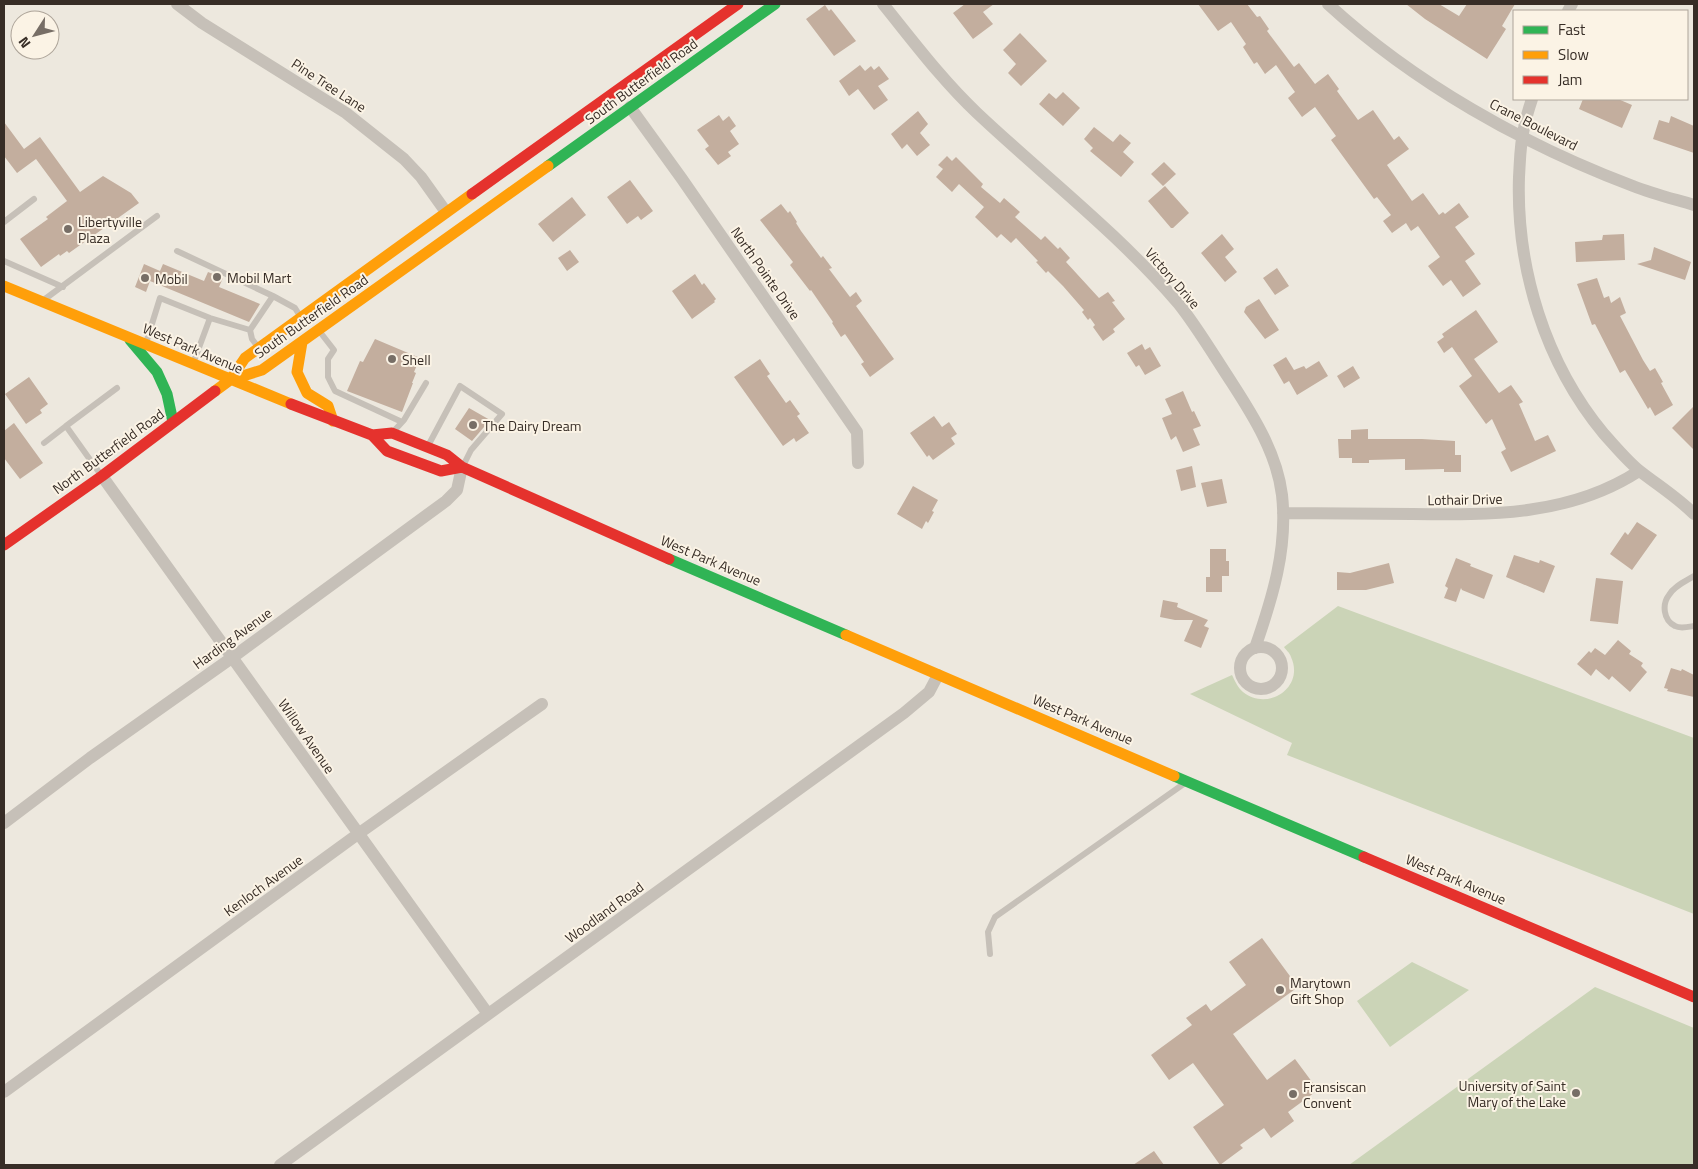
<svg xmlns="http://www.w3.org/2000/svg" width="1698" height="1169" font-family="'Titillium Web',sans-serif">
  <rect width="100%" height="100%" fill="#ede8de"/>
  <path fill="#cbd4b7" d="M1338,606L1694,738V914L1287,755L1292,743L1190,694L1232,675C1235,681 1238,688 1243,692C1268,712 1305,687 1291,657C1290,653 1286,650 1284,647Z
    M1412,962L1469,990L1390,1047L1357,1001Z
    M1595,987L1694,1028V1165H1349Z"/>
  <path fill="#c3ae9e" d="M965,4H994L983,12L993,24L973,39L953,13Z
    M1198,4H1247L1257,17L1260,16L1269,29L1267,31L1294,67L1299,63L1315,84L1328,74L1339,89L1337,91L1358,120L1373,110L1394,140L1399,136L1409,149L1387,165L1412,201L1423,193L1439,215L1443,212L1445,214L1459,203L1469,217L1455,227L1475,254L1465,261L1481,284L1463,297L1451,280L1443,286L1428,266L1440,257L1418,226L1411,231L1406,223L1392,233L1383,221L1391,215L1377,197L1374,199L1331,140L1336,136L1315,107L1302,117L1288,98L1295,92L1276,65L1265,74L1257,62L1254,64L1243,47L1246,44L1231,22L1218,31Z
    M1406,4H1439L1459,16L1467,4H1515L1502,26L1506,29L1487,59L1425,19Z
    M825,5L829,11L831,9L856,41L834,56L806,19Z
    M1020,33L1047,61L1021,86L1008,73L1016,64L1003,50Z
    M860,65L865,71L871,66L874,70L879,66L889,79L878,86L888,100L874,110L858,89L849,96L839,81Z
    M1063,92L1080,108L1063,126L1039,104L1049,93L1056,99Z
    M1583,99H1618L1632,105L1622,128L1579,109Z
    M918,111L928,124L920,133L930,145L917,156L907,144L902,149L891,134Z
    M719,115L723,121L729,116L736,126L730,131L739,144L728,152L731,156L718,165L705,149L709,146L697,130Z
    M1671,116L1694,126V153L1653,139L1659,120L1669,123Z
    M4,122L24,149L40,137L80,192L103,176L131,193L139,203L69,253L67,251L60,256L59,254L41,267L20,239L48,219L46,217L67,201L36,159L17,173L4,156Z
    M1094,127L1113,142L1120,134L1131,143L1123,152L1134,162L1121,177L1090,151L1093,148L1084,139Z
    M947,156L952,161L956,157L983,184L981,187L1000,203L1004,198L1020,212L1015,217L1041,240L1045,236L1058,249L1060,247L1070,258L1066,262L1099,298L1108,292L1115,301L1112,302L1125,319L1113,329L1115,332L1103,341L1093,327L1095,325L1090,318L1088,320L1082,312L1084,310L1083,309L1063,286L1048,271L1046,273L1036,262L1038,261L1016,238L1011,243L1001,234L997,238L975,217L984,207L959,184L952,192L936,177L943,169L938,165Z
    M1164,162L1176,174L1163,186L1151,174Z
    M630,180L653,211L641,220L638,216L627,224L607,197Z
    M1165,186L1189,213L1173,228H1171L1148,201Z
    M572,197L586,215L553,242L538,224Z
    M781,204L788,213L790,211L797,222L796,223L801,231L821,258L823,256L832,268L829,269L850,297L856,292L862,301L856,306L894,359L870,377L861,364L864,362L845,334L841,337L832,323L833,322L811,290L810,291L790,265L793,262L760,220Z
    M1222,234L1234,249L1225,257L1237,272L1225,282L1201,253Z
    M1624,234L1625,260L1576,262L1575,242L1602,240L1603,235Z
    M1654,247L1691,262L1685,280L1637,264L1651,260Z
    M570,250L579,262L567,271L558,258Z
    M144,264L160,271L163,264L204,281L208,272L223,278L219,287L260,304L249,322L150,281L146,292L135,287Z
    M1277,268L1289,286L1275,295L1263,278Z
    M695,274L702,285L704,283L716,299L714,301L715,302L692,319L672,291Z
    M1597,278L1604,298L1609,296L1611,303L1620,297L1626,313L1620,316L1643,360L1650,371L1655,368L1663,382L1661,383L1673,405L1655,416L1650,407L1648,409L1625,370L1620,373L1595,324L1592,325L1577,284Z
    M1259,299L1279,330L1265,339L1244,312L1246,307Z
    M1476,310L1498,342L1474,359L1499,393L1511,385L1523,402L1519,404L1535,441L1548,435L1556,451L1511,472L1501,452L1506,449L1492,419L1486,424L1459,386L1472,376L1452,347L1444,353L1437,342L1444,337L1442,334Z
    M375,339L420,358L414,372L416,373L412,383H413L402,412L347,391L360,361L363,362Z
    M1142,344L1145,350L1150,347L1161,366L1145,375L1139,365L1136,367L1127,353Z
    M1286,357L1294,370L1304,366L1306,369L1319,361L1328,376L1297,395L1289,381L1284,384L1273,365Z
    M760,359L770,374L767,376L786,403L790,400L800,414L797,416L809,433L796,442L794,438L783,446L734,377Z
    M1353,366L1360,378L1344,388L1337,376Z
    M29,377L48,404L40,410L42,413L26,424L5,394Z
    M1183,391L1192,412L1194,411L1201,426L1193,429L1200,445L1183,452L1176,436L1171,440L1162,418L1172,414L1165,399Z
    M1694,406V450L1672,428Z
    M469,408L490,420L472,441L455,429Z
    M934,416L942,427L949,422L957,434L951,438L955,444L933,460L929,455L927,457L910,433Z
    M14,423L43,463L20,479L4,458V431Z
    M1368,429V439H1422L1455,441V455H1461V472H1444V469L1405,470V459L1369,460V463H1352V458H1339L1338,439H1351V430Z
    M1192,466L1196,487L1181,491L1176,470Z
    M1222,479L1227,503L1207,507L1201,483Z
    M913,486L938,500L932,511L934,512L928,523L926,521L922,529L897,514Z
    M1637,522L1657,535L1632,570L1610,554L1625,532L1628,535Z
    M1210,549H1226V561H1229V576H1222V592H1206V577H1210Z
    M1514,555L1539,563L1540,560L1555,566L1544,593L1506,577Z
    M1456,558L1471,564L1470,566L1493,575L1484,599L1462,590L1461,588L1456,602L1444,598L1448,588L1445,586Z
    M1389,563L1394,583L1366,590H1337V572L1350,573Z
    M1596,578L1623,581L1618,624L1590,621Z
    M1163,600L1178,603L1177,607L1208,620L1204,626L1209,628L1201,648L1184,641L1193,620H1175L1160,617Z
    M1618,640L1631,651L1629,654L1643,663L1641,666L1647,672L1630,692L1612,676L1609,680L1596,669L1591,676L1577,664L1589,651L1591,653L1595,648L1605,655Z
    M1671,668L1681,671L1682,669L1694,675V697L1667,691L1668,689L1664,688Z
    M1262,938L1298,987L1233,1034L1267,1080L1295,1059L1318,1090L1288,1112L1294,1121L1271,1138L1264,1128L1240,1145L1243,1148L1220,1165L1193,1127L1224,1105L1193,1063L1169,1080L1151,1055L1192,1025L1186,1018L1206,1004L1211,1011L1246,985L1229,962Z
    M1154,1151L1164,1165H1133Z"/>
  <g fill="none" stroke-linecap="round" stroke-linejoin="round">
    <path stroke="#c6c0b8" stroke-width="6" d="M4,222L34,199
      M177,251L273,296L295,308L300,316
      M4,261L63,287
      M45,299L157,216
      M250,330L273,296
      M320,332L334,350L328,359V377L335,391L402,422
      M146,343L160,298L210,318L250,330L252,339L258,347
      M194,361L210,318
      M66,426L117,388
      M393,432L404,420L426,383
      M44,443L66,426L101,475
      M429,444L460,386L502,414L471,450L463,466
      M1694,576C1686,581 1674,586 1669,595C1662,604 1663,620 1675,626C1680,629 1688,627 1694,626
      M990,954L988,932L995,917L1185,783"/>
    <path stroke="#c6c0b8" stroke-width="12" d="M177,4L202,23L346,113L404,159L421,177L446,212
      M883,4C913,41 942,80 977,113C1045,177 1117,232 1178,303C1198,328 1214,356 1232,383C1254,417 1277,454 1282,495C1288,549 1272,599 1255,648
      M1328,4C1414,83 1524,145 1633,186C1653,194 1674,199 1694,205
      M1568,11L1572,4
      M1532,99C1529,108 1526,118 1524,128C1520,144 1520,161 1519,177C1516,268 1545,363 1604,434C1615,446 1628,462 1641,472C1659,486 1678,498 1694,514
      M630,107L682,179L857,432L858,463
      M102,476L488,1014
      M1283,513C1326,513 1369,514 1412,514C1491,515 1570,516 1639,471
      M1240 668a21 21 0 1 1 42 0a21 21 0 1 1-42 0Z
      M4,823L90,758L233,657L446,501L457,490L462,467
      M4,1092L358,834L542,704
      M280,1165L904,713L929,692L938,675"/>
    <path stroke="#30b455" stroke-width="11" d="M548,166L775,4
      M130,340L157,372L167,394L173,422
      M669,559L846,635
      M1174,776L1364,857"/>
    <path stroke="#ff9f0a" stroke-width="11" d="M4,286L291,404
      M302,342L297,372L307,393L328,406L333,421
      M230,380L262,370L548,166
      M215,391L230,380L245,358L472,194
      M846,635L1174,776"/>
    <path stroke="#e5322d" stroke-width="11" d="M472,194L738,4
      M291,404L372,435L392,433L447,455L462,467L669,559
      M372,435L387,451L441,471L462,467
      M4,545L102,476L215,391
      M1364,857L1694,997"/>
  </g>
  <g fill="#776e66" stroke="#fbf3e5" stroke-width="2">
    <circle cx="68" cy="229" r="5"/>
    <circle cx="217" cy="277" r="5"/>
    <circle cx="145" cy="278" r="5"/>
    <circle cx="392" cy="359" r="5"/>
    <circle cx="473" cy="425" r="5"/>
    <circle cx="1280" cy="990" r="5"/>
    <circle cx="1576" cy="1093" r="5"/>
    <circle cx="1293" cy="1094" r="5"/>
  </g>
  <g text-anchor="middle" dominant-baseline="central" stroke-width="4" stroke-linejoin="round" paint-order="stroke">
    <g font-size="14" fill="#372d26" stroke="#fbf3e5">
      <text transform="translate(641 81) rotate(-36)">South Butterfield Road</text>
      <text transform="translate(329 85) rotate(33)">Pine Tree Lane</text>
      <text transform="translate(1534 124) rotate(27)">Crane Boulevard</text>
      <text transform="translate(766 273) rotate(55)">North Pointe Drive</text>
      <text transform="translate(1173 278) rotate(49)">Victory Drive</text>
      <text transform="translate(311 316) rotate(-35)">South Butterfield Road</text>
      <text transform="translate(193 348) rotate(23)">West Park Avenue</text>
      <text transform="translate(108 451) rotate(-36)">North Butterfield Road</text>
      <text transform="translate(1465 499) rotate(-1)">Lothair Drive</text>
      <text transform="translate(711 560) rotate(23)">West Park Avenue</text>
      <text transform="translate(232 638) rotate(-36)">Harding Avenue</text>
      <text transform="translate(1083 719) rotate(23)">West Park Avenue</text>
      <text transform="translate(307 736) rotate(55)">Willow Avenue</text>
      <text transform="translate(1456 879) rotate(23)">West Park Avenue</text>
      <text transform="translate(263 885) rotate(-36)">Kenloch Avenue</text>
      <text transform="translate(604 912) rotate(-36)">Woodland Road</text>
    </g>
    <g font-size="14" fill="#372d26" stroke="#fbf3e5" text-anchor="start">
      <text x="78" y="221">Libertyville<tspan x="78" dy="16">Plaza</tspan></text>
      <text x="227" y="277">Mobil Mart</text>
      <text x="155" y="278">Mobil</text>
      <text x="402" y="359">Shell</text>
      <text x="483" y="425">The Dairy Dream</text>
      <text x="1290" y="982">Marytown<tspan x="1290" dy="16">Gift Shop</tspan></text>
      <text x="1566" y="1085" text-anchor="end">University of Saint<tspan x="1566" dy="16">Mary of the Lake</tspan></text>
      <text x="1303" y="1086">Fransiscan<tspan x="1303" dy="16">Convent</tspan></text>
    </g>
  </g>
  <rect width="1698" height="1169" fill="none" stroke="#372d26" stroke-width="10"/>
  <rect x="1513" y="10" width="175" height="90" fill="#fbf3e5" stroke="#ada499"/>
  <rect x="1523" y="26" width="25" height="8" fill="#30b455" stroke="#ada499"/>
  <text x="1558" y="35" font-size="15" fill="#372d26">Fast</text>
  <rect x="1523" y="51" width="25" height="8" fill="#ff9f0a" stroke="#ada499"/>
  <text x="1558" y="60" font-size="15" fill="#372d26">Slow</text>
  <rect x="1523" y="76" width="25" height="8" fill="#e5322d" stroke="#ada499"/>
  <text x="1558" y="85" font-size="15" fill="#372d26">Jam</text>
  <g transform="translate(35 35) rotate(234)"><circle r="24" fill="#fbf3e5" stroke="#ada499"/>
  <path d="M0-4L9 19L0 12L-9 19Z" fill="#776e66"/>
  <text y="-8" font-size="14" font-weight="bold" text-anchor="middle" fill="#372d26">N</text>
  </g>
</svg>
